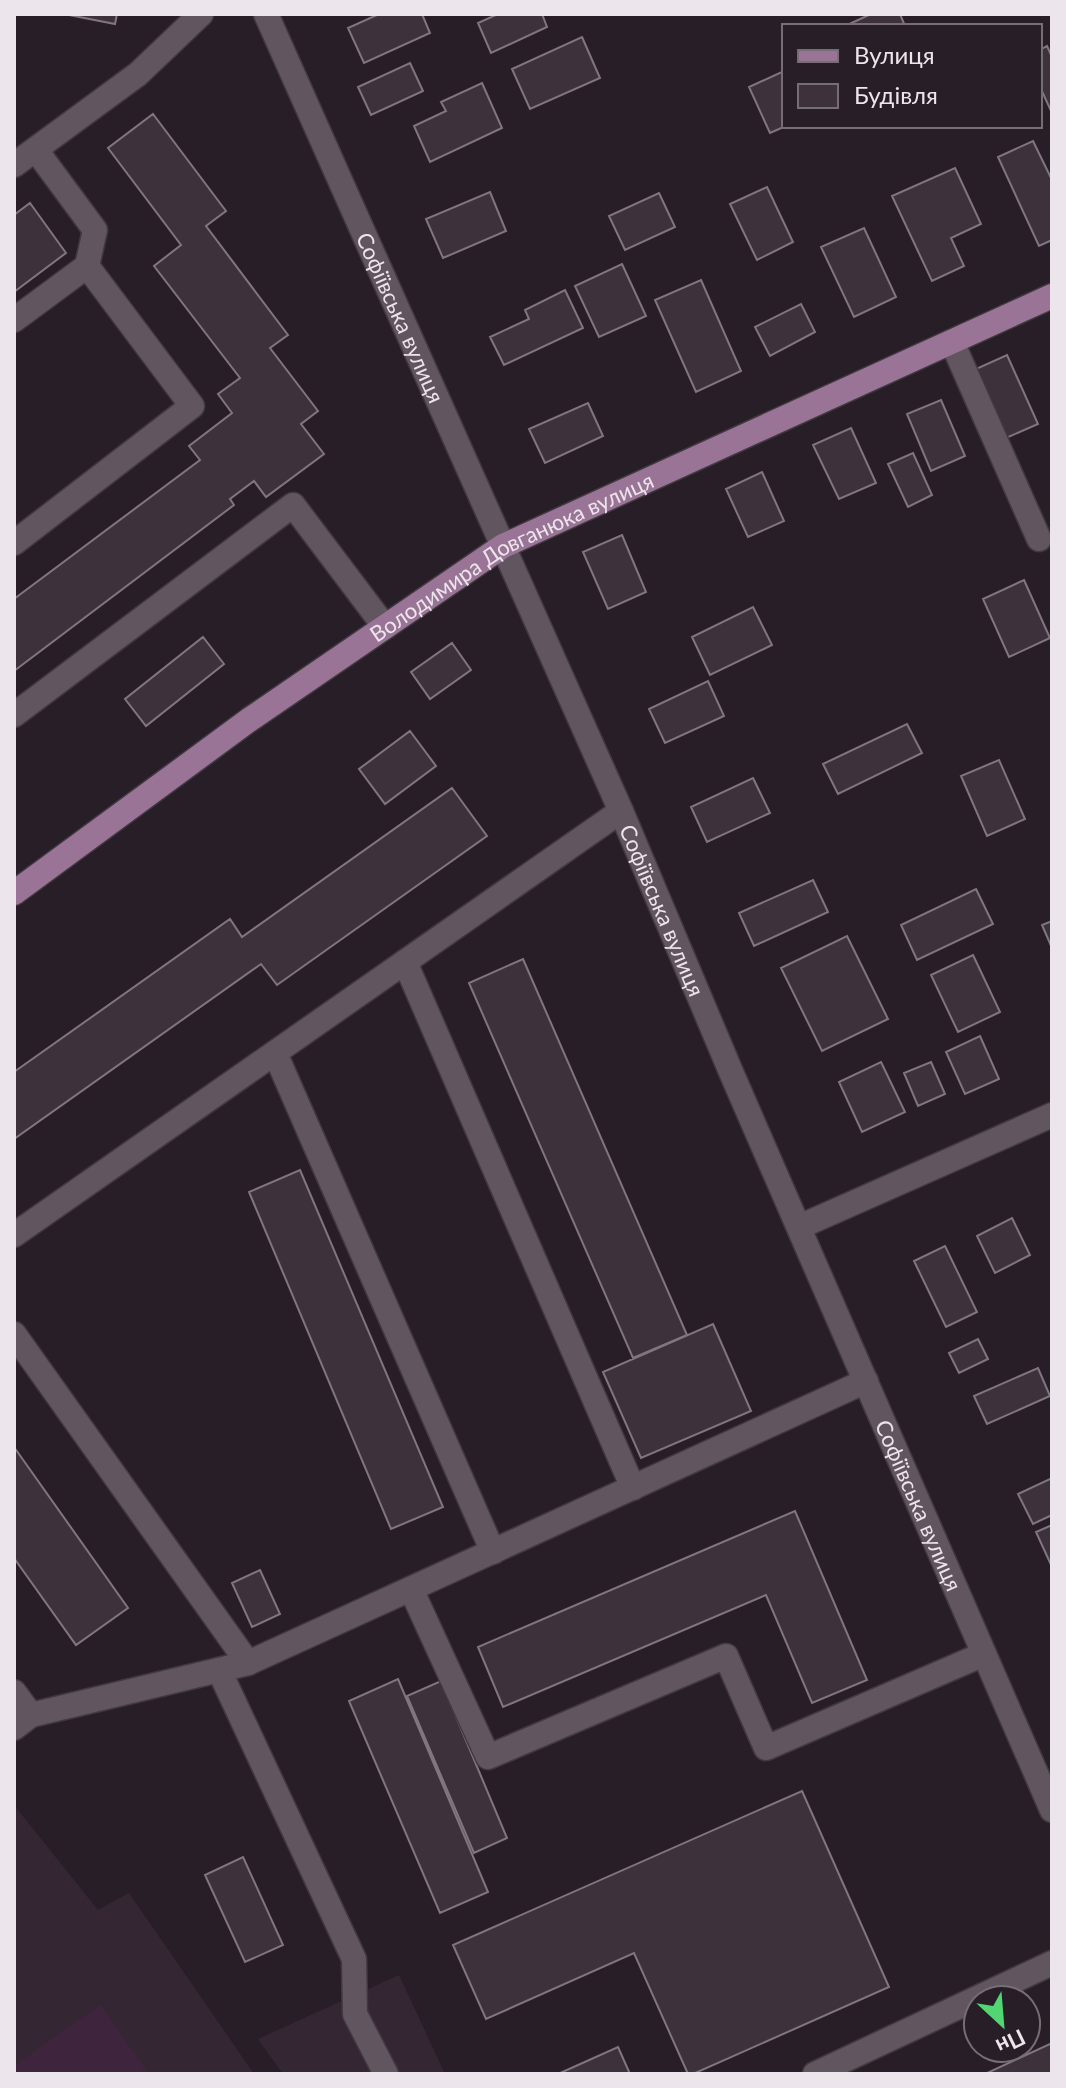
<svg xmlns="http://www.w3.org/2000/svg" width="1066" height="2088" font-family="Lato,sans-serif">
  <rect width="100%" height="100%" fill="#281e27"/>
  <path fill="#352634" d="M14,1805L98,1910L129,1893L254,2074H14Z
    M399,1975L445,2074H283L258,2039Z"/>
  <path fill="#3f243e" d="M100,2005L149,2074H14V2066Z"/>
  <path fill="#3d323c" stroke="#817580" stroke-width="2" d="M64,14H117L115,24Z
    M379,14H422L430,33L364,63L348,28Z
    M498,14H542L547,27L491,53L478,23Z
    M871,14H900L905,26H845Z
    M582,37L600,78L530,109L512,69Z
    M1047,46L1052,57V113L1040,87V50Z
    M410,63L423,91L371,115L358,87Z
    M784,71V126H786L770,133L749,87Z
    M482,83L502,128L430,162L414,126L446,111L441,102Z
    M153,114L226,211L206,226L288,335L270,348L318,411L301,424L324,454L266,497L254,481L230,499L234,505L14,671V599L200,460L189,446L232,413L218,394L240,378L154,266L181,245L108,148Z
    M1033,141L1052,180V240L1039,246L998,157Z
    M955,168L981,224L951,238L964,266L932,281L892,196Z
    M767,187L793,242L757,260L730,204Z
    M490,192L506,231L443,258L426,219Z
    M659,193L675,227L625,250L609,216Z
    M30,203L66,253L14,292V215Z
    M864,228L896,297L854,317L821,247Z
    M622,264L646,316L599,337L575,286Z
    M701,280L741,371L696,392L655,300Z
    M565,290L583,328L504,365L490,337L529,319L525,310Z
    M801,304L815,332L770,356L755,327Z
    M1007,355L1038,424L1006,438L976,369Z
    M941,400L965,456L931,471L907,414Z
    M588,403L603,436L545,463L529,429Z
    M851,428L876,483L839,499L813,445Z
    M913,453L932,495L908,507L888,464Z
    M762,472L784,521L748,537L726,489Z
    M622,535L646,592L608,609L583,552Z
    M1024,580L1050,638L1009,657L983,599Z
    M753,607L772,645L710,675L692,637Z
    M203,637L224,664L146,726L125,699Z
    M452,643L471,670L430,699L411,672Z
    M708,681L724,716L665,743L649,709Z
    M907,724L922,753L838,794L823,764Z
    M410,731L436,766L385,804L359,769Z
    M999,760L1025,819L987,836L961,776Z
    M753,778L770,813L707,842L691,807Z
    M452,788L487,836L277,985L261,964L14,1139V1072L230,919L242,937Z
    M813,880L828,912L754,946L739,913Z
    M976,889L993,924L917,960L901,925Z
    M1052,921V948L1042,925Z
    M847,936L888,1019L822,1051L781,968Z
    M973,955L1000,1012L958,1032L931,975Z
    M523,959L687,1335L633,1358L469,983Z
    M980,1036L999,1079L965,1094L946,1052Z
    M881,1062L905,1112L862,1132L839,1082Z
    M931,1062L945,1094L918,1106L904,1073Z
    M300,1170L443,1507L391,1529L249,1192Z
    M1012,1218L1030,1255L995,1273L977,1236Z
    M945,1246L977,1312L946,1327L914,1261Z
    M713,1324L751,1411L641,1458L603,1372Z
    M978,1339L988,1359L959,1373L949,1353Z
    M1038,1368L1050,1396L987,1424L974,1396Z
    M14,1447L128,1608L76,1645L14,1558Z
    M1052,1478V1515L1033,1524L1018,1494Z
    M795,1511L867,1680L812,1703L766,1595L503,1707L478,1647Z
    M1052,1525V1567L1036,1532Z
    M260,1570L280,1614L252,1627L232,1583Z
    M398,1679L488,1892L440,1913L349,1701Z
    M441,1681L507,1838L474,1853L407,1696Z
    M802,1791L889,1987L693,2074H688L634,1953L486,2019L453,1945Z
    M243,1857L283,1945L245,1962L205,1875Z
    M1052,2043V2074H988L987,2073Z
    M618,2047L630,2074H558Z"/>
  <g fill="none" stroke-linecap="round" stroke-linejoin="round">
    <g stroke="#413940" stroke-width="27">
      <g id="minor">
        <path id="s1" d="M266,14L621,811L731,1072L1052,1810"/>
        <path d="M14,165L138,74L201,14"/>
        <path d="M14,320L87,266"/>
        <path d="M952,342L1039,539"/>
        <path d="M14,543L192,406L87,266L95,230L36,150"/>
        <path d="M14,715L293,505L385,627"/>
        <path d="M405,962L633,1488"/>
        <path d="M275,1053L493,1552"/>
        <path d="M799,1227L1052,1115"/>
        <path d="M14,1235L621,811"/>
        <path d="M14,1334L248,1663"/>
        <path d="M411,1589L488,1757L726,1656L766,1748L984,1654"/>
        <path d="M219,1670L354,1959L355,2014L386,2074"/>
        <path d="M14,1692L31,1715"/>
        <path d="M14,1728L31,1715L248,1663L866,1381"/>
        <path d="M815,2074L1052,1963"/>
      </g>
    </g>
    <g stroke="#413940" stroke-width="27">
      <g id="major">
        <path id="s2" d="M14,893L249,720L503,546L1052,296"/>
      </g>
    </g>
    <use href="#minor" stroke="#615560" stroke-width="24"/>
    <use href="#major" stroke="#9a7497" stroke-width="24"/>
  </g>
  <g text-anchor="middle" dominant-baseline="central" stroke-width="6" stroke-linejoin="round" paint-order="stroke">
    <g font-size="22" fill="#ece5eb" stroke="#281e27">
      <text stroke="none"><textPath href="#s1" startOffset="332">Софіївська вулиця</textPath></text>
      <text stroke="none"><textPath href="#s2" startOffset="602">Володимира Довганюка вулиця</textPath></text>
      <text stroke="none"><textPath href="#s1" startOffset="980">Софіївська вулиця</textPath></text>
      <text stroke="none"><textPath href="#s1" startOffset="1628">Софіївська вулиця</textPath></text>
    </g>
  </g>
  <rect width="1066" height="2088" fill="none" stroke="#ece5eb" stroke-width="32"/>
  <rect x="782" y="24" width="260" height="104" fill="#281e27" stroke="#766e75" stroke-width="2"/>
  <rect x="798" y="50" width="40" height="12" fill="#9a7497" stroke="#766e75" stroke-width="2"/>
  <text x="854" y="64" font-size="24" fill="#ece5eb">Вулиця</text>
  <rect x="798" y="84" width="40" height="24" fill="#3d323c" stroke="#766e75" stroke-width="2"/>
  <text x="854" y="104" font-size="24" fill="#ece5eb">Будівля</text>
  <g transform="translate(1002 2024) rotate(154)"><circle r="38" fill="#281e27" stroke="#766e75" stroke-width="2"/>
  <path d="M0-6L14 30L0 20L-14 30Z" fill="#52d673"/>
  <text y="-12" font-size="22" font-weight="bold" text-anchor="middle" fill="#ece5eb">Пн</text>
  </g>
</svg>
